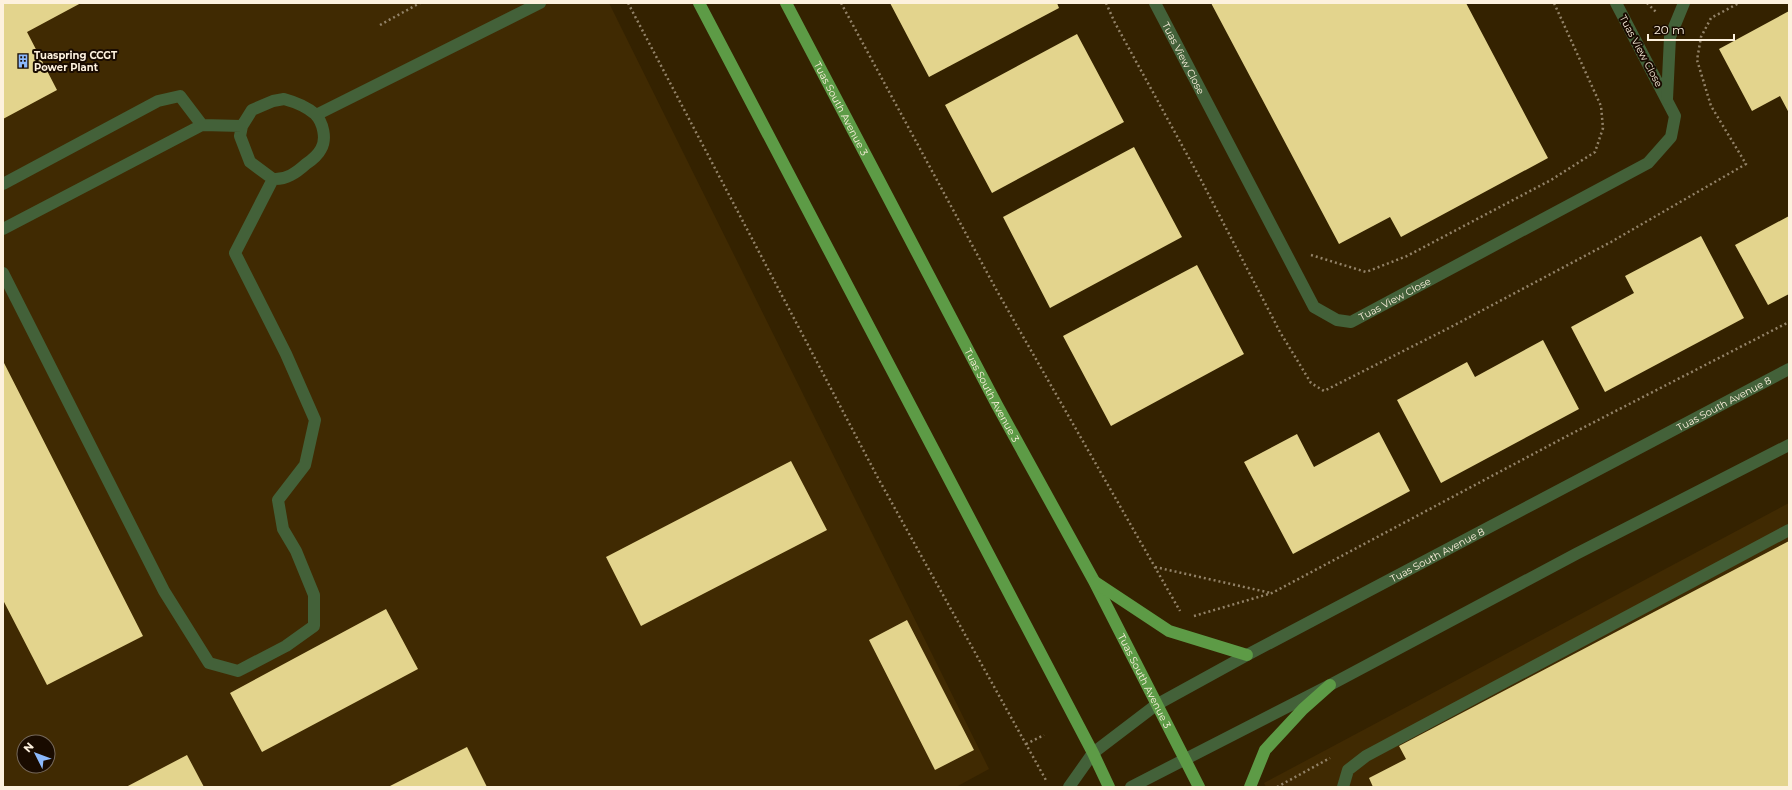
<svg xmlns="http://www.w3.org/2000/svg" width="1792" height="790" font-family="Montserrat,sans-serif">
  <rect width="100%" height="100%" fill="#342200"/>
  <path fill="#402a02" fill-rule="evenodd" d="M3,3H609L989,769L956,787H3ZM24,742H48V766H24Z
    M1789,503V787H1266L1264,783Z"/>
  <path fill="#e3d48d" d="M3,3H81L27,32L57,90L3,119Z
    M890,3H1057L1059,8L929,77Z
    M1211,3H1466L1548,158L1401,237L1390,217L1339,244Z
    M1789,11V113L1780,96L1752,111L1719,49Z
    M1077,34L1124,122L992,193L945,105Z
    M1134,147L1182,237L1050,308L1003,217Z
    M1789,216V294L1768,305L1735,245Z
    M1701,236L1744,318L1605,392L1571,327L1634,293L1625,276Z
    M1197,265L1244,354L1111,426L1063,336Z
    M1543,340L1579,409L1441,483L1397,400L1467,362L1475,377Z
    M3,361L143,636L47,685L3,600Z
    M1379,432L1410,491L1293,554L1244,462L1297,434L1314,467Z
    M791,461L827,530L641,626L606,557Z
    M1789,541V787H1373L1369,778L1406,759L1399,746Z
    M386,609L418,669L262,752L230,693Z
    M907,620L974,750L935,770L869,640Z
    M467,747L487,787H388Z
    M187,755L204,787H126Z"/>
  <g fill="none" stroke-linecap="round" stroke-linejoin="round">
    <path stroke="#938368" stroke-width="2.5" stroke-dasharray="2 3" stroke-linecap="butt" d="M628,3L878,478L1047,782
      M841,3L997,291L1180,611
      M1106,3L1115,23L1201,180L1280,332L1311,383L1324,391L1449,328L1611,242L1746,164L1711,106L1697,60L1701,37L1711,18L1739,3
      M1647,3L1657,13
      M380,25L420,3
      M1311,255L1366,272L1407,256L1551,180L1595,152L1603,128L1601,106L1554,3
      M1155,567L1271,593
      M1194,616L1272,593L1567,436L1789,322
      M1026,744L1044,735
      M1277,787L1330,758"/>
    <path stroke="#436139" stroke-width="12" d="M284,99C295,102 307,107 315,114C323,122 327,139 321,149C318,155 312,160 306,164C296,173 286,180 273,179L250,162L240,136L242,126L252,110L273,101Z
      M316,115L540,3
      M3,184L158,101L180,96L202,125
      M3,229L202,125L242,126
      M3,273L164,591L209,663L238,671L286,646L314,626V595L296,551L283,529L278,500L305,465L315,420L286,354L235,253L273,179
      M1069,787L1093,753
      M1343,787L1348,770L1366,756L1789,530"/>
    <g stroke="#436139" stroke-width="12">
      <path id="s1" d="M1155,3L1314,307L1337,320L1351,322L1648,163L1671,137L1675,116L1616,3"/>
      <path d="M1667,99L1670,37L1684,3"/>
    </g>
    <g stroke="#436139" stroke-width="12">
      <path id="s2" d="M1093,753L1156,705L1247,655L1789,369"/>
      <path d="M1131,787L1330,685L1576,554L1789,445"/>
    </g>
    <g stroke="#5d9b46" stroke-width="12">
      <path d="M699,3L1093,753L1109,787"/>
      <path id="s3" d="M786,3L997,405L1094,581L1199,787"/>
      <path d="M1095,582L1169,631L1247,655"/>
      <path d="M1250,787L1265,750L1303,709L1330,685"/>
    </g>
  </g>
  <defs>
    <g id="building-bare" transform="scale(1.08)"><path d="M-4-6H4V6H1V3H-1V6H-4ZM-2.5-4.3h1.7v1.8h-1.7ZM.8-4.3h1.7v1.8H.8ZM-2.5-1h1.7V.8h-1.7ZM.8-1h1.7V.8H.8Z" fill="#8cb9fc" stroke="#190b00" stroke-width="2.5" paint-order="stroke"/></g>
  </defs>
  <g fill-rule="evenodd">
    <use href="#building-bare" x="23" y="61"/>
  </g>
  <g text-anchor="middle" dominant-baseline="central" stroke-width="4" stroke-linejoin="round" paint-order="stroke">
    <g font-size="10" fill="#fdf1de" stroke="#190b00">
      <text transform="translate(1641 51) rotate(62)">Tuas View Close</text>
      <text stroke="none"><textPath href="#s1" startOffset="62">Tuas View Close</textPath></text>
      <text stroke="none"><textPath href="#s3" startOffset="119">Tuas South Avenue 3</textPath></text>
      <text stroke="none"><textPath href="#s1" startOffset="433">Tuas View Close</textPath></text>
      <text stroke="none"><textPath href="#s3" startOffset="443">Tuas South Avenue 3</textPath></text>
      <text stroke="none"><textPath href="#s2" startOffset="722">Tuas South Avenue 8</textPath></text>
      <text stroke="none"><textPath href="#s2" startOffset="398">Tuas South Avenue 8</textPath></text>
      <text stroke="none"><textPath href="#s3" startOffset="767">Tuas South Avenue 3</textPath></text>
    </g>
    <g font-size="10" font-weight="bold" fill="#fdf1de" stroke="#190b00" text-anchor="start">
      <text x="34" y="55">Tuaspring CCGT<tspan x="34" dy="12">Power Plant</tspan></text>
    </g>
  </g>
  <rect width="1792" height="790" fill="none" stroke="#fdf1de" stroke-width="8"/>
  <g transform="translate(36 754) rotate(312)"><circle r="19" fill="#190b00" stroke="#746759"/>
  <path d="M0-3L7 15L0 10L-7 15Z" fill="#8cb9fc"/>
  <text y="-6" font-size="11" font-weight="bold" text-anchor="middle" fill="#fdf1de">N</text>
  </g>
  <path d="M1648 34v6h86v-6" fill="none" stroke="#fdf1de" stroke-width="2"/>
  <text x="1654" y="34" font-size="12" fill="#fdf1de" stroke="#190b00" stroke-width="3" paint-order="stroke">20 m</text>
</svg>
